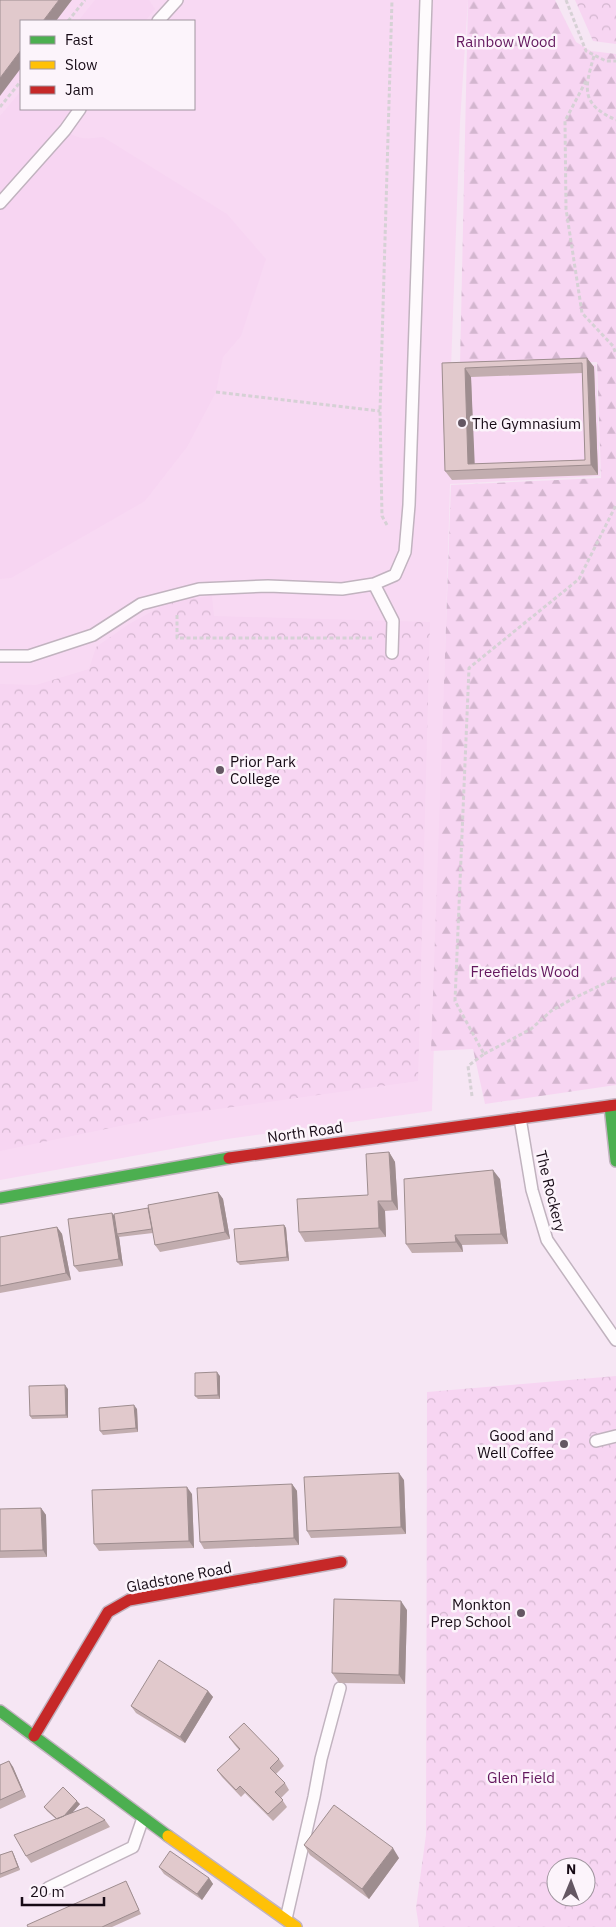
<svg xmlns="http://www.w3.org/2000/svg" width="616" height="1927" font-family="'IBM Plex Sans',sans-serif">
  <defs>
    <pattern id="forest-firs" width="22" height="20" patternUnits="userSpaceOnUse" patternTransform="scale(1.25)"><rect width="22" height="20" fill="#f7d5f2"/><path d="M5 1l3.5 6h-7zM16 11l3.5 6h-7z" fill="#d3b6cf"/></pattern>
    <pattern id="park-crowns" width="20" height="18" patternUnits="userSpaceOnUse" patternTransform="scale(1.25)"><rect width="20" height="18" fill="#f7d5f2"/><path d="M2 6a3 3 0 1 1 6 0M12 15a3 3 0 1 1 6 0" fill="none" stroke="#d3b6cf"/></pattern>
  </defs>
  <rect width="100%" height="100%" fill="#f6e6f4"/>
  <path fill="#f8d9f3" fill-rule="evenodd" d="M0,0H468L460,122L451,368L596,365L600,476L450,484L432,1111L227,1139L0,1180ZM21,21H194V109H21Z"/>
  <path fill="#f7d5f2" d="M95,0H149L155,9L145,21H78Z
    M21,91V109H72L59,125C76,139 81,140 103,137L227,214L266,259L241,336L223,357L216,392L187,447L145,501L11,578L0,579V116Z"/>
  <path fill="url(#forest-firs)" d="M468,0H555L576,42L591,51L616,54V1085L485,1104L473,1049L431,1051L451,485L601,478L597,362L460,365Z"/>
  <path fill="url(#park-crowns)" fill-rule="evenodd" d="M575,0H616V44L593,41Z
    M212,596L214,616L430,622L418,1081L168,1116L0,1151V684L36,685L89,669L96,647L129,624L171,601Z
    M616,1376V1927H419L416,1908L426,1835L427,1392ZM556,1867H586V1897H556Z"/>
  <g fill="none" stroke-linecap="round" stroke-linejoin="round">
    <g stroke="#c1b3bf" stroke-width="14">
      <path id="lane" d="M158,21L177,0
        M0,203L65,130L80,109
        M374,584L393,621L392,653
        M0,656H29L93,635L141,604L199,589L268,586L342,589L374,584L395,575L405,552L409,505L426,0
        M520,1118L532,1190L547,1240L616,1340
        M596,1441L616,1436
        M48,1888L133,1847L143,1818
        M286,1919L314,1797L321,1759L340,1688"/>
    </g>
    <g stroke="#c1b3bf" stroke-width="14">
      <path id="fast" d="M610,1106L616,1161
        M0,1198L229,1158
        M0,1711L168,1836"/>
    </g>
    <g stroke="#c1b3bf" stroke-width="14">
      <path id="slow" d="M168,1836L296,1927"/>
    </g>
    <g stroke="#c1b3bf" stroke-width="14">
      <path id="jam" d="M229,1158L616,1105
        M34,1736L108,1612L129,1600L341,1562"/>
    </g>
    <path stroke="#d6d1d5" stroke-width="3" stroke-dasharray="4 2.5" stroke-linecap="butt" d="M566,0L586,51L606,61H616
      M68,21L85,0
      M594,56C584,90 581,104 616,120
      M586,81L565,121L566,209L582,313L613,346L616,354
      M0,107L21,81
      M216,392L380,411
      M387,525L382,516L380,411L392,0
      M177,615V638H372
      M484,1054L531,1029L551,1011L572,999L616,978
      M472,1096L468,1066L484,1054L455,1001L469,668L579,579L616,505"/>
    <use href="#lane" stroke="#fefbfd" stroke-width="11"/>
    <use href="#fast" stroke="#4caf50" stroke-width="11"/>
    <use href="#slow" stroke="#ffc107" stroke-width="11"/>
    <use href="#jam" stroke="#c62828" stroke-width="11"/>
  </g>
  <path fill="#c2adaf" fill-rule="evenodd" d="M587,358L594,367L598,475L452,480L445,471L442,363ZM583,373L585,460L474,464L471,377Z
    M389,1152L395,1162L398,1210L385,1211L386,1237L305,1242L299,1232L368,1195Z
    M500,1179L508,1244L462,1245L463,1252L412,1253L406,1244Z
    M218,1192L223,1199L230,1239L160,1252L155,1245L153,1233L119,1237L123,1266L79,1272L74,1266L112,1213L114,1216Z
    M284,1225L286,1228L289,1261L240,1265L237,1262Z
    M57,1227L62,1234L71,1280L0,1293V1237Z
    M220,1376V1399H198L195,1396Z
    M68,1389V1418L32,1419L30,1416Z
    M137,1409L138,1432L103,1435L100,1431Z
    M404,1480L406,1534L311,1538L307,1531Z
    M292,1484L297,1491L299,1545L204,1549L200,1542Z
    M192,1494L194,1548L99,1551L94,1544Z
    M41,1508L46,1515L47,1557L0,1558V1509Z
    M407,1610L405,1684L339,1683L332,1673Z
    M208,1691L213,1697L185,1743L136,1713L131,1706Z
    M229,1737L279,1759L284,1766L276,1774L285,1783L289,1790L281,1798L287,1807L273,1821L245,1793L241,1797L222,1777L217,1770L239,1750L234,1744Z
    M9,1761L13,1767L26,1797L0,1809V1765Z
    M80,1804L73,1812L105,1820L110,1827L31,1863L26,1856L56,1819L47,1811L44,1807Z
    M304,1845L399,1858L369,1899L310,1855Z
    M12,1851L14,1855L20,1870L0,1878V1855Z
    M159,1867L209,1878L213,1884L202,1900L164,1874Z
    M128,1885L141,1914L112,1927H28Z"/>
  <path fill="#9e8d8f" d="M59,0H72L56,21H43Z
    M21,50V68L0,96V78Z
    M587,358L594,367L598,475L591,465Z
    M465,368L471,377L475,470L468,464Z
    M389,1152L395,1162L398,1210L392,1201Z
    M493,1170L500,1179L508,1244L501,1234Z
    M218,1192L223,1199L230,1239L225,1232Z
    M378,1201L385,1211L386,1237L379,1228Z
    M112,1213L117,1219V1234L119,1237L123,1266L119,1259Z
    M284,1225L286,1228L289,1261L287,1257Z
    M57,1227L62,1234L71,1280L66,1273Z
    M455,1235L462,1245L463,1252L456,1242Z
    M217,1372L220,1376V1399L218,1395Z
    M65,1385L68,1389V1418L66,1415Z
    M134,1405L137,1409L138,1432L136,1428Z
    M399,1473L404,1480L406,1534L401,1527Z
    M292,1484L297,1491L299,1545L294,1538Z
    M187,1487L192,1494L194,1548L189,1541Z
    M41,1508L46,1515L47,1557L43,1550Z
    M401,1601L407,1610L405,1684L399,1675Z
    M208,1691L213,1697L185,1743L180,1737Z
    M9,1761L13,1767L26,1797L22,1790Z
    M77,1801L80,1804L62,1824L59,1821Z
    M393,1848L399,1858L369,1899L362,1889Z
    M12,1851L14,1855L20,1870L18,1867Z
    M209,1878L213,1884L202,1900L197,1894Z"/>
  <path fill="#e1c9cc" stroke="#9e8d8f" fill-rule="evenodd" d="M0,0H59L43,21H21V50L0,78Z
    M587,358L591,465L445,471L442,363ZM582,363L585,460L468,464L465,368Z
    M389,1152L392,1201H378L379,1228L299,1232L297,1199L368,1195L366,1154Z
    M493,1170L501,1234L455,1235L456,1242L406,1244L404,1179Z
    M218,1192L225,1232L155,1245L148,1205Z
    M148,1208L152,1229L117,1234L114,1214Z
    M112,1213L119,1259L74,1266L68,1219Z
    M284,1225L287,1257L237,1262L234,1229Z
    M57,1227L66,1273L0,1286V1237Z
    M217,1372L218,1395L195,1396V1373Z
    M65,1385L66,1415L30,1416L29,1386Z
    M134,1405L136,1428L100,1431L99,1408Z
    M399,1473L401,1527L307,1531L304,1477Z
    M292,1484L294,1538L200,1542L197,1488Z
    M187,1487L189,1541L94,1544L92,1490Z
    M41,1508L43,1550L0,1551V1509Z
    M334,1599L401,1601L399,1675L332,1673Z
    M159,1660L208,1691L180,1737L131,1706Z
    M244,1723L279,1759L270,1768L285,1783L275,1792L283,1800L268,1814L240,1786L236,1790L217,1770L240,1749L229,1737Z
    M9,1761L22,1790L0,1800V1765Z
    M63,1787L77,1801L64,1816L57,1819L44,1807Z
    M334,1805L393,1848L362,1889L304,1845Z
    M87,1807L105,1820L26,1856L14,1835Z
    M12,1851L18,1867L0,1874V1855Z
    M170,1851L209,1878L197,1894L159,1867Z
    M126,1881L139,1910L102,1927H28L27,1925Z"/>
  <g fill="#645763" stroke="#fcf4fb" stroke-width="2">
    <circle cx="462" cy="423" r="5"/>
    <circle cx="220" cy="770" r="5"/>
    <circle cx="564" cy="1444" r="5"/>
    <circle cx="521" cy="1613" r="5"/>
  </g>
  <g text-anchor="middle" dominant-baseline="central" stroke-width="5" stroke-linejoin="round" paint-order="stroke">
    <g font-size="15" fill="#62175d" stroke="#fcf4fb">
      <text x="506" y="41">Rainbow Wood</text>
      <text x="525" y="971">Freefields Wood</text>
      <text x="521" y="1777">Glen Field</text>
    </g>
    <g font-size="15" fill="#160a15" stroke="#fcf4fb" text-anchor="start">
      <text x="472" y="423">The Gymnasium</text>
      <text x="230" y="761">Prior Park<tspan x="230" dy="17">College</tspan></text>
      <text x="554" y="1435" text-anchor="end">Good and<tspan x="554" dy="17">Well Coffee</tspan></text>
      <text x="511" y="1604" text-anchor="end">Monkton<tspan x="511" dy="17">Prep School</tspan></text>
    </g>
    <g font-size="15" fill="#160a15" stroke="#fcf4fb">
      <text transform="translate(305 1132) rotate(-8)">North Road</text>
      <text transform="translate(551 1191) rotate(76)">The Rockery</text>
      <text transform="translate(179 1577) rotate(-11)">Gladstone Road</text>
    </g>
  </g>
  <rect x="20" y="20" width="175" height="90" fill="#fcf4fb" stroke="#a0969f"/>
  <rect x="30" y="36" width="25" height="8" fill="#4caf50" stroke="#a0969f"/>
  <text x="65" y="45" font-size="15" fill="#160a15">Fast</text>
  <rect x="30" y="61" width="25" height="8" fill="#ffc107" stroke="#a0969f"/>
  <text x="65" y="70" font-size="15" fill="#160a15">Slow</text>
  <rect x="30" y="86" width="25" height="8" fill="#c62828" stroke="#a0969f"/>
  <text x="65" y="95" font-size="15" fill="#160a15">Jam</text>
  <g transform="translate(571 1882) rotate(1)"><circle r="24" fill="#fcf4fb" stroke="#a0969f"/>
  <path d="M0-4L9 19L0 12L-9 19Z" fill="#645763"/>
  <text y="-8" font-size="14" font-weight="bold" text-anchor="middle" fill="#160a15">N</text>
  </g>
  <path d="M22 1897v8h82v-8" fill="none" stroke="#160a15" stroke-width="2.5"/>
  <text x="30" y="1897" font-size="15" fill="#160a15" stroke="#fcf4fb" stroke-width="4" paint-order="stroke">20 m</text>
</svg>
